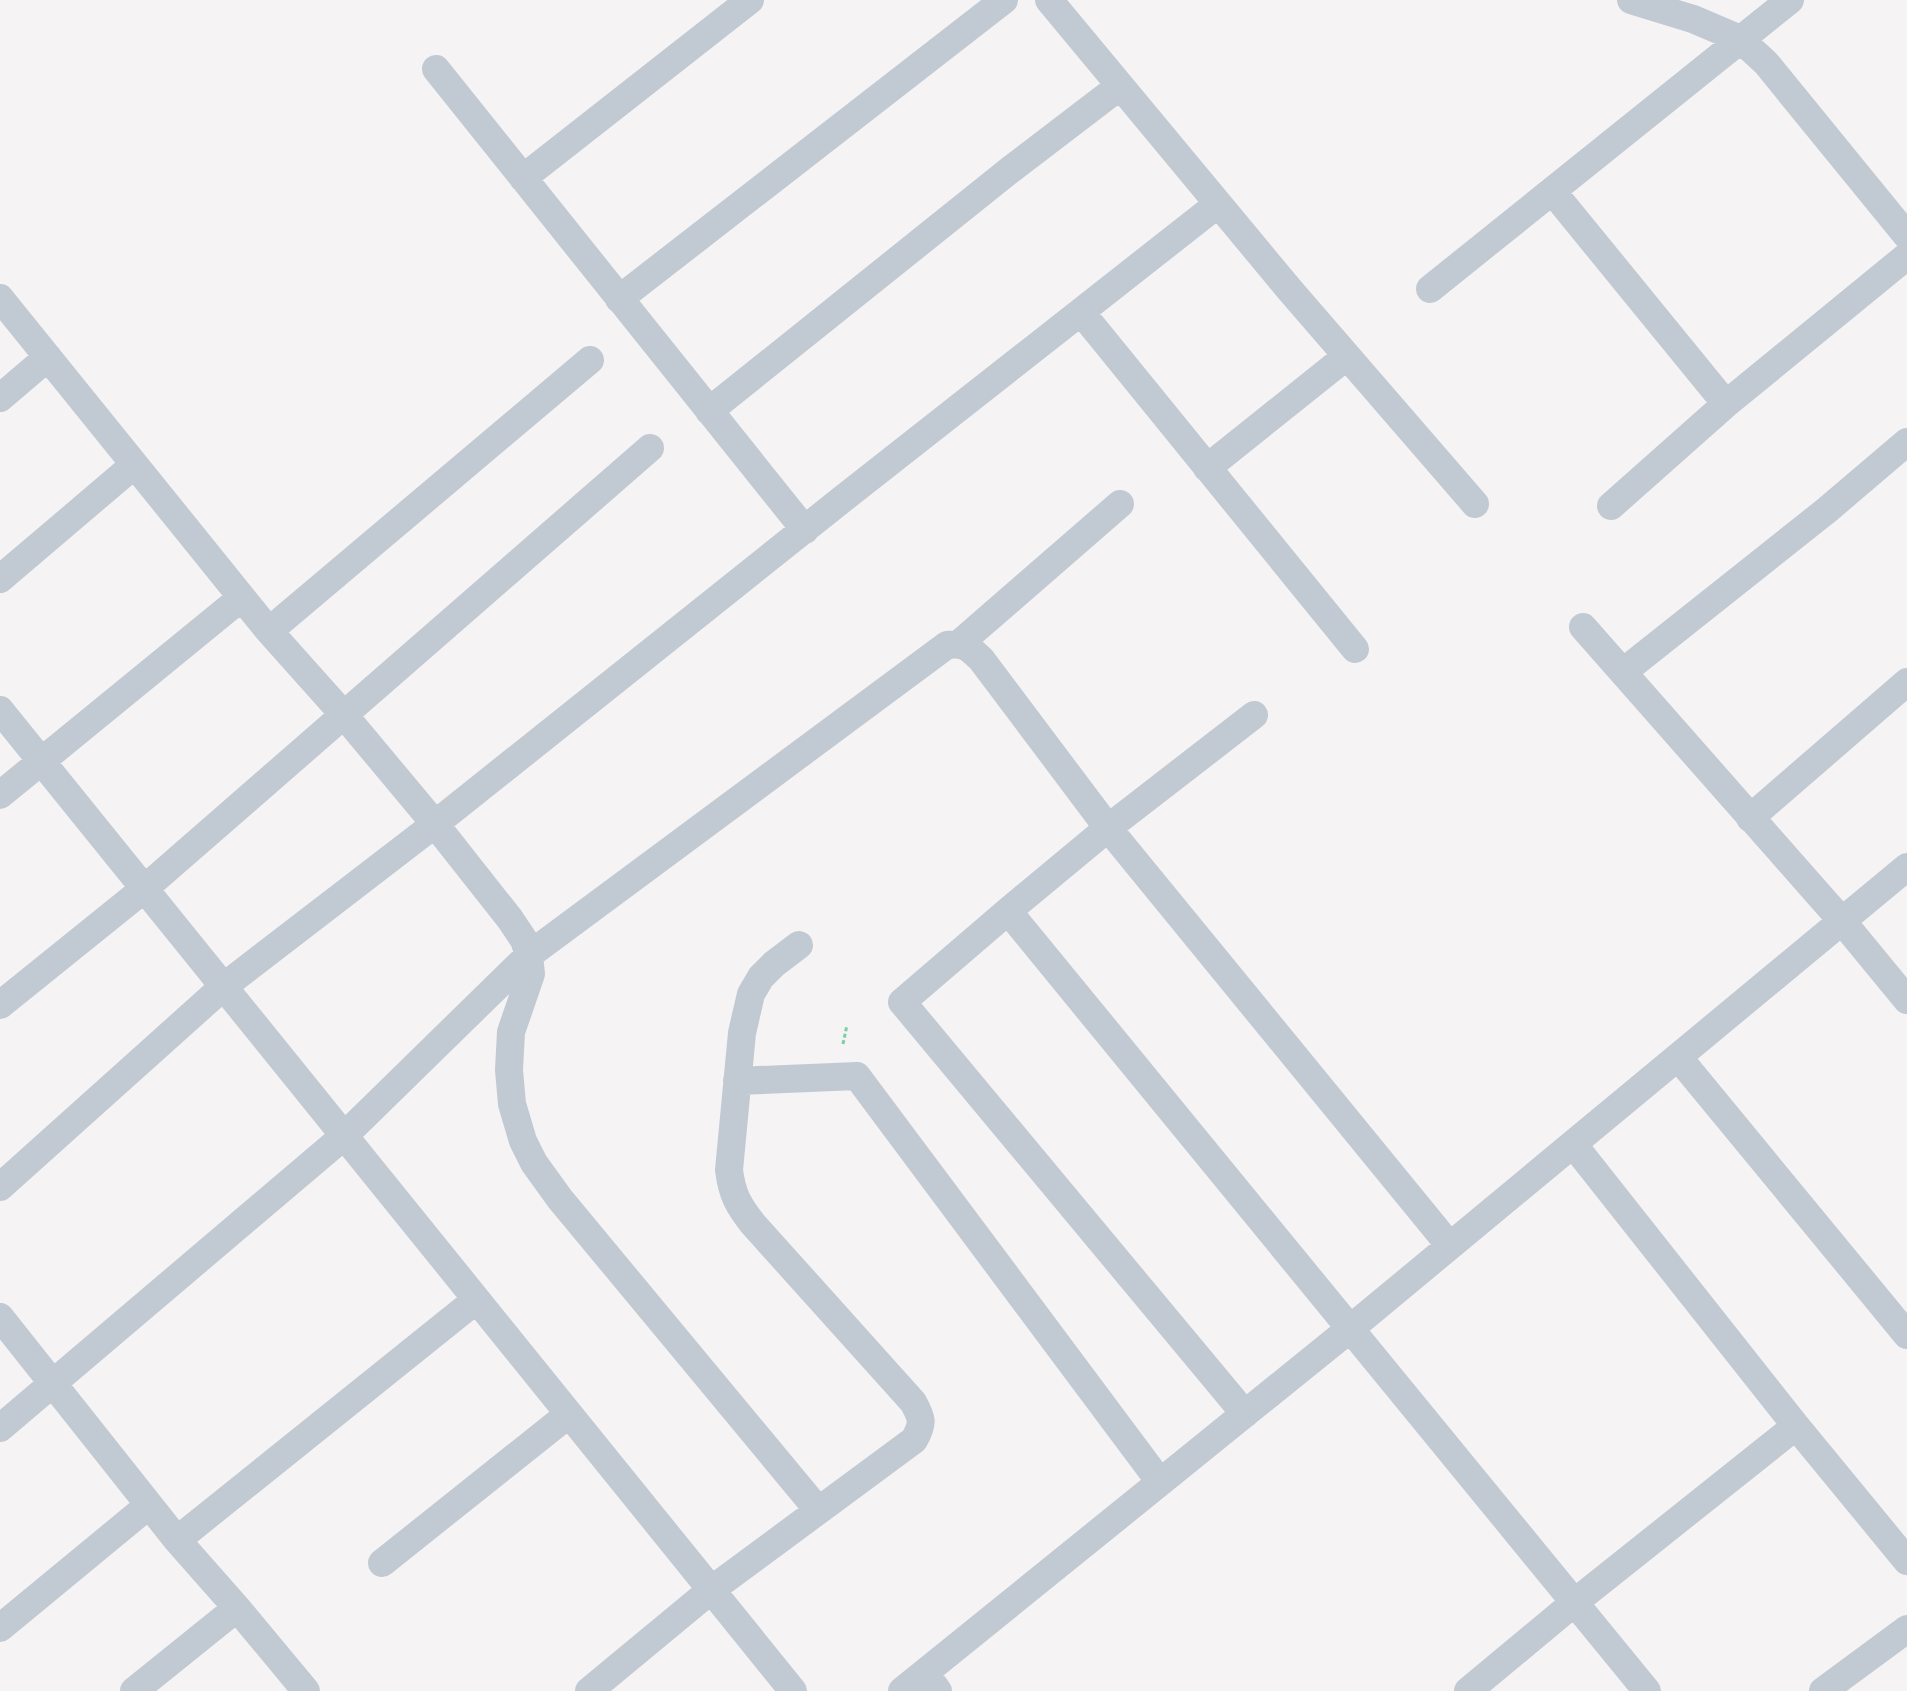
<svg xmlns="http://www.w3.org/2000/svg" width="1907" height="1691" font-family="Overpass,sans-serif">
  <rect width="100%" height="100%" fill="#f5f3f3"/>
  <g fill="none" stroke-linecap="round" stroke-linejoin="round">
    <path stroke="#7ad0a6" stroke-width="3" stroke-dasharray="4 2.5" stroke-linecap="butt" d="M843,1044L847,1025"/>
    <path stroke="#c1cad2" stroke-width="28" d="M1049,0L1289,289L1475,504
      M1631,0L1693,19L1740,39L1766,63L1907,236
      M436,69L805,530
      M523,178L750,0
      M1553,192L1726,404
      M1430,289L1790,0
      M0,298L269,631L344,715L435,824L510,919L524,940L529,955L531,974L511,1032L509,1070L512,1104L523,1141L534,1163L560,1199L818,1510
      M619,299L1004,0
      M1081,312L1355,649
      M0,398L48,357
      M709,411L1010,170L1120,86
      M1207,468L1347,356
      M1611,506L1726,404L1907,256
      M0,579L134,465
      M1583,627L1842,921L1907,1000
      M269,631L590,360
      M960,643L1120,504
      M1623,672L1827,510L1907,442
      M0,710L793,1691
      M0,795L241,598
      M1750,818L1907,682
      M1008,911L1647,1691
      M0,1005L144,889L650,448
      M1678,1057L1907,1335
      M737,1081L857,1076L1160,1482
      M1573,1144L1796,1426L1907,1561
      M0,1187L223,987L435,824L840,501L1218,204
      M0,1317L177,1540L237,1608L306,1691
      M1245,1414L902,1002L1008,911L1108,828L1254,715
      M0,1428L344,1136L529,955L947,645C965,643 968,647 981,659L1108,828L1450,1246
      M177,1540L476,1300
      M382,1563L569,1414
      M0,1628L149,1505
      M925,1673L938,1691
      M134,1691L237,1608
      M589,1691L711,1590L914,1440C924,1423 922,1418 913,1402L753,1224C738,1205 732,1194 729,1170L742,1033L751,994L761,977L774,964L799,945
      M902,1691L1351,1328L1907,867
      M1468,1691L1575,1602L1796,1426
      M1823,1691L1907,1629"/>
  </g>
</svg>
